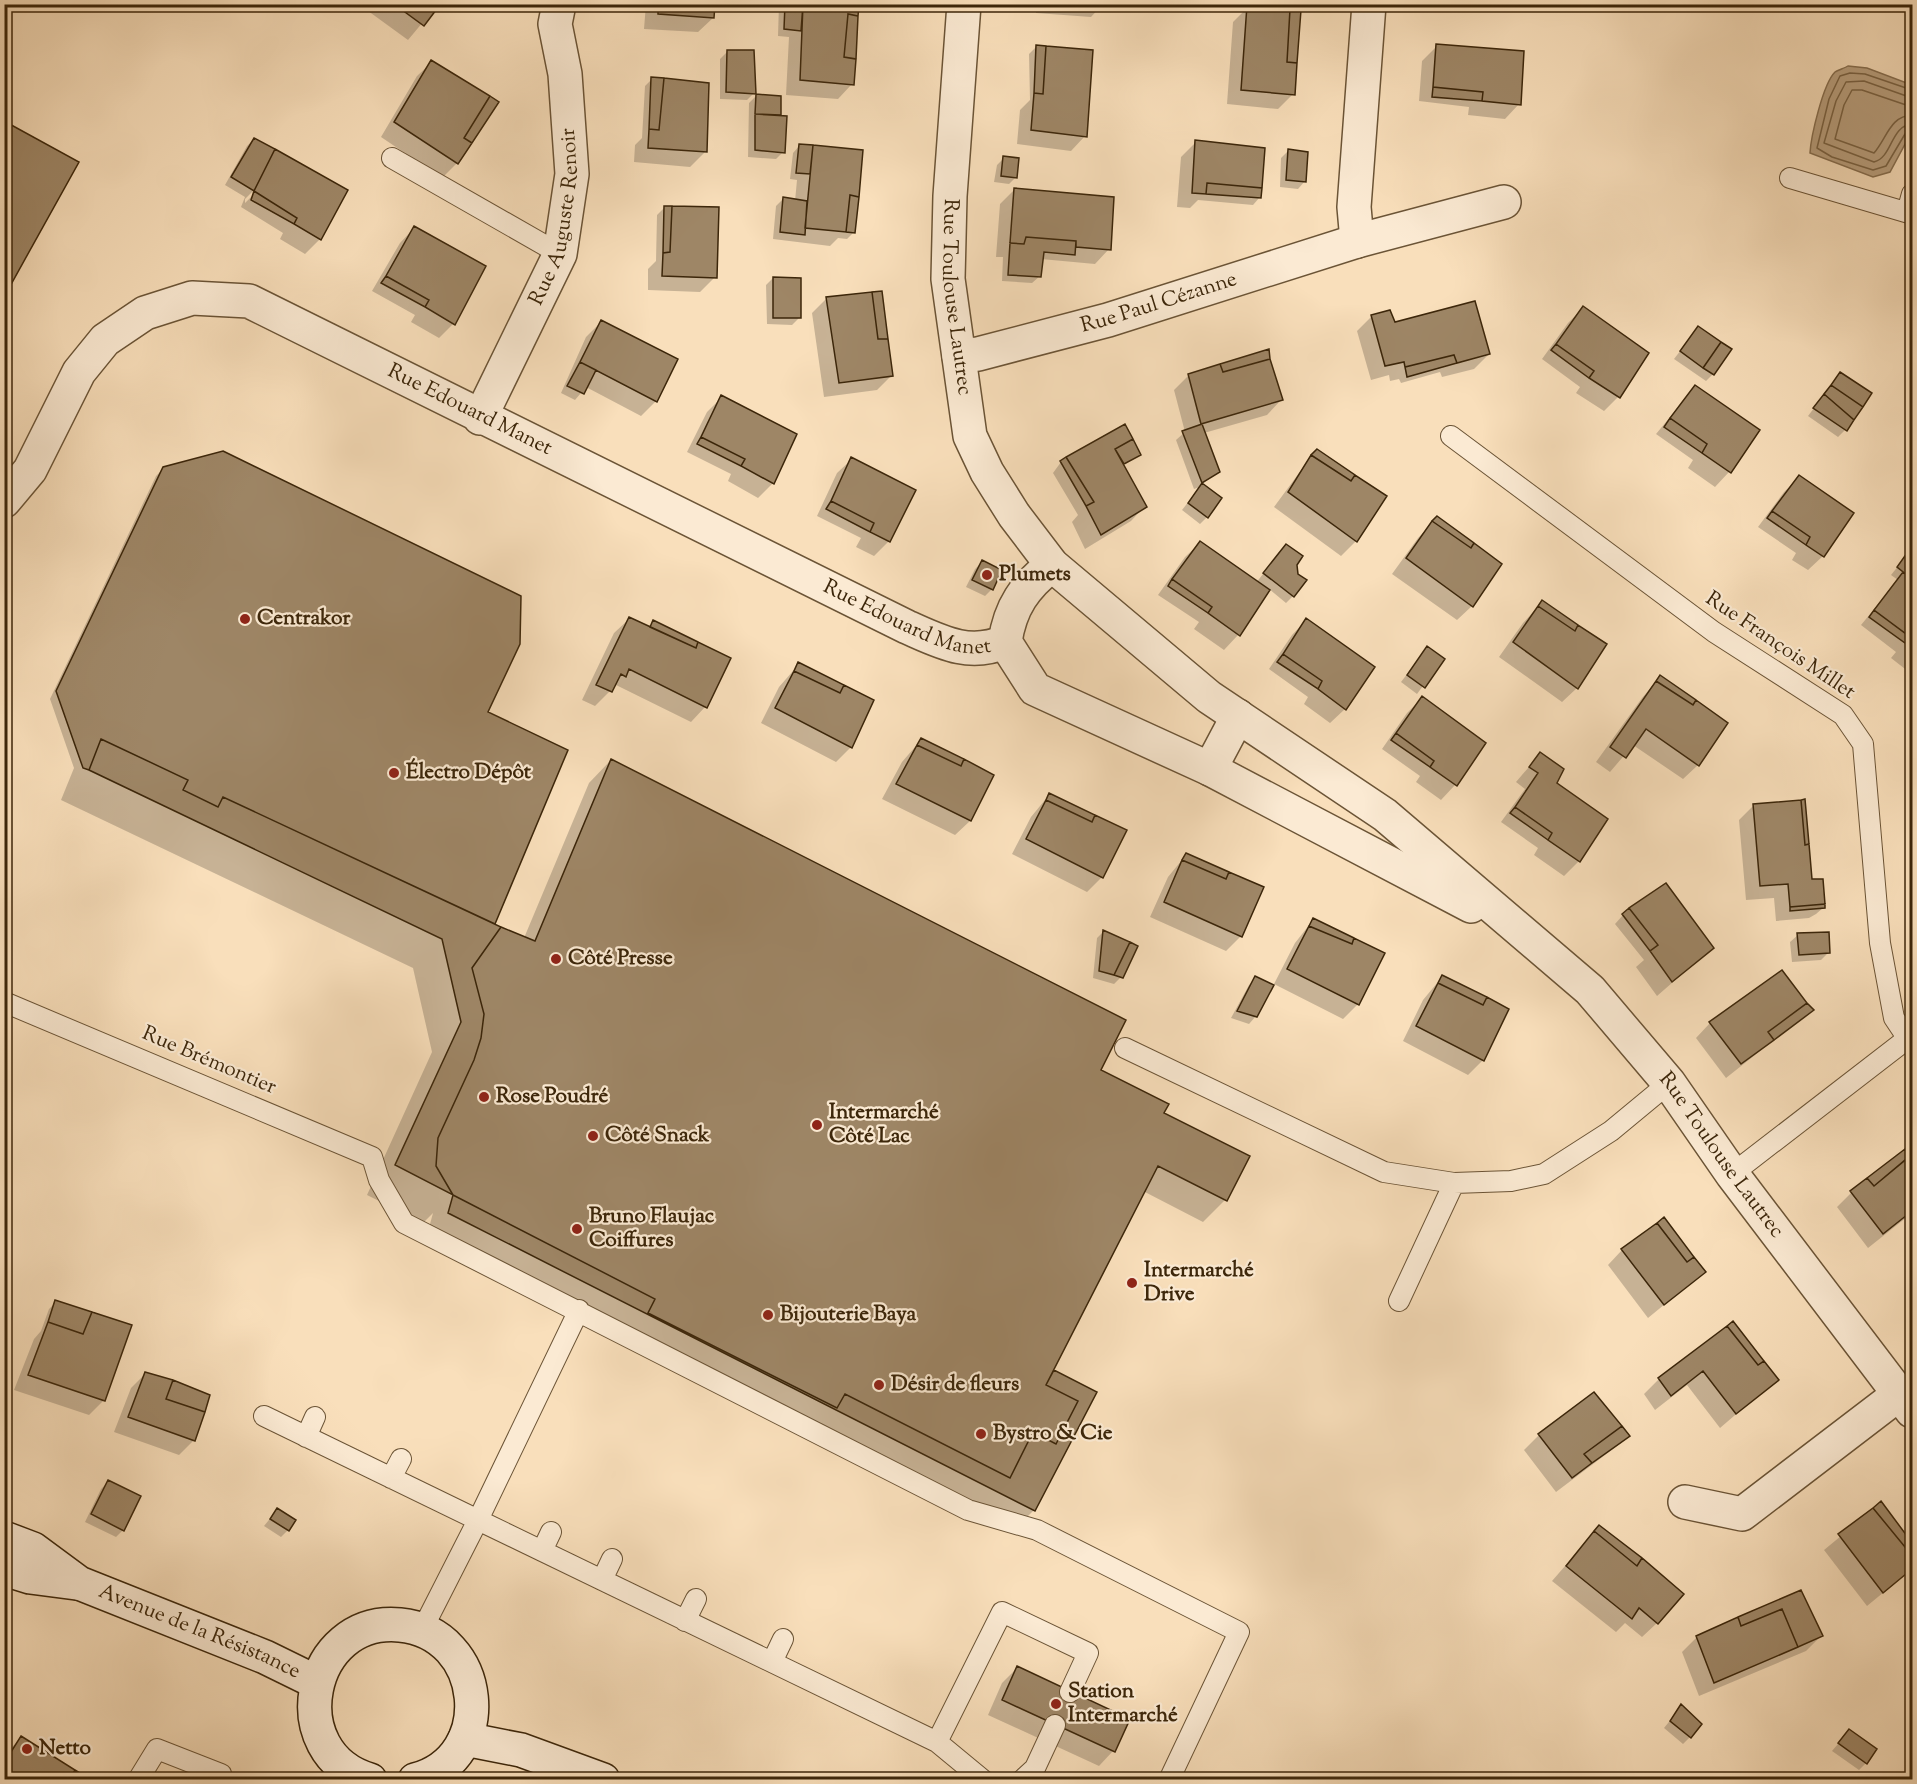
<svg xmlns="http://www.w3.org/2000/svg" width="1917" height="1784" font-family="'Sorts Mill Goudy',serif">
  <rect width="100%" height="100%" fill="#f9dfbb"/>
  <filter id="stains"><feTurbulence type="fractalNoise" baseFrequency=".00333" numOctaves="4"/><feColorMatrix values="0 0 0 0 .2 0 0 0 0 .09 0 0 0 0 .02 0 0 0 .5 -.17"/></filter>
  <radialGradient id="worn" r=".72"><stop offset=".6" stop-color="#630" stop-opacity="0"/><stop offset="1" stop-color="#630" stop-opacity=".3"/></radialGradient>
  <path fill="#b9a07f" stroke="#876f50" stroke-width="1.5" d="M1848,66L1867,68L1912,85V131L1890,172L1873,177L1810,153C1811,136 1823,84 1835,72C1838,70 1845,68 1848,66Z"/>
  <path fill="#0003" fill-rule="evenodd" d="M366,4H438L408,40L364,8Z
    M646,4H713V18L698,32L644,29Z
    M779,4H857L852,84L838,99L786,95L789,37L778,36Z
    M1036,4H1103L1091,17L1036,13Z
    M1451,4H1492L1489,7Z
    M1248,7L1293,94L1278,109L1227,104L1233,22Z
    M1437,46L1519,104L1505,119L1468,115L1469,107L1419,101L1422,61Z
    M1036,47L1085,136L1071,151L1017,144L1020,110L1030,100L1029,54Z
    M727,52L754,93L747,100L720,99V59Z
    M432,62L457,163L442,178L381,137L417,76Z
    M652,79L705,152L690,167L634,162L635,145L642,138L645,86Z
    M756,96L780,98L783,152L776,159L748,157L749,103Z
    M254,139L320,239L305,254L280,239L283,233L241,207L245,197L225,185L247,146ZM259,185L261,187L245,203V199Z
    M1196,142L1260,197L1253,205L1198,200L1190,208L1177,207L1181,157Z
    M800,145L812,148L814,146L854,232L847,239L838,238L830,246L773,239L776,206L783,199L795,201L797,180L790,179L793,153Z
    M1288,151L1305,181L1298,189L1280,187L1281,158Z
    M1004,158L1016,177L1009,184L994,182L997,165Z
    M1015,189L1109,249L1095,264L1041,259L1040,276L1032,283L1002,281L1003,257H996L1000,204Z
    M664,208L715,277L700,292L648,290V269L656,261L657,215Z
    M414,228L453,324L439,338L411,322L415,315L372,291L400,243Z
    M773,278L799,318L792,325L767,324L766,285Z
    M827,298L892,375L877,390L824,397L812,313Z
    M1583,308L1618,397L1604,411L1576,393L1580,387L1542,359L1568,323Z
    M1372,316L1394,324L1489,354L1474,369L1442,377L1440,372L1401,383L1399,379L1390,381L1389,375L1371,380L1357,331Z
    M601,322L656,401L641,416L586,387L575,400L561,393L586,337Z
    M1698,328L1713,374L1706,381L1674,359Z
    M1269,358L1281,400L1267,415L1204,433L1219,471L1201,485L1207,517L1200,524L1182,510L1200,487L1194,489L1176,440L1185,432L1174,390L1189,375Z
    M1840,374L1845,430L1838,437L1808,416Z
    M1695,387L1758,430L1729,472L1715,487L1688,468L1693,460L1656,434Z
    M722,397L773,483L758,498L728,481L731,474L687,452L707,412Z
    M1125,426L1139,454L1123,466L1145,506L1131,521L1085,549L1072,522L1078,515L1053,473L1061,462Z
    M1310,458L1385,496L1356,541L1341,556L1274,507Z
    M852,459L889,541L874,556L856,547L861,538L817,516L837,473Z
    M164,468L486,713L566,750L493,925L524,938L589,783L611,760L1162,1113L1225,1200L1203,1222L1143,1191L1052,1370L1094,1393L1034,1510L1012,1532L427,1235L433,1213L423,1223L367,1195L432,1052L413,968L61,800L74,768L50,699L156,476Z
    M1799,477L1823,556L1808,570L1792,560L1796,553L1758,527L1784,492Z
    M1437,518L1472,606L1457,620L1392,574L1418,538Z
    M1200,543L1256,583L1279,553L1296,564L1293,596L1286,603L1269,589L1238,635L1224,650L1194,629L1199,622L1158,595L1185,557Z
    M1907,555L1912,558V668L1909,672L1891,658L1896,652L1861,625L1898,580L1891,575Z
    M982,562L992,589L985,596L966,587L975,569Z
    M1542,602L1577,688L1562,702L1499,657L1523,623Z
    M629,619L648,628L654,622L729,659L705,707L691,722L616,685L595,706L582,700L614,633Z
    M1306,620L1345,709L1330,723L1304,704L1308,697L1269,669L1292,635Z
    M1427,648L1443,659L1417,694L1401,682Z
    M799,664L872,701L851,747L836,762L761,723L779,687Z
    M1660,677L1698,765L1683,779L1633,745L1610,772L1596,762L1642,698Z
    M1422,698L1484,743L1455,785L1441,800L1416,782L1420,776L1382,749L1407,713Z
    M921,740L992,776L970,821L955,835L882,799L902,762Z
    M1540,754L1555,784L1579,861L1564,876L1534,855L1538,848L1501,822L1525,789L1516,782Z
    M1049,795L1102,877L1087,892L1012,854L1031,817Z
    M1754,805L1811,881L1824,907L1816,914L1809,918L1776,921L1774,898L1746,900L1739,820Z
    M1186,855L1241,936L1226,951L1150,917L1168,877Z
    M1623,915L1712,948L1657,996L1636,967L1644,960L1615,924Z
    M1313,920L1358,1004L1343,1019L1274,984L1295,943Z
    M1104,931L1121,977L1114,984L1093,978L1097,938Z
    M1798,935L1828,953L1821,960L1792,962L1790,942Z
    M1442,977L1483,1060L1468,1075L1403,1041L1423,1000Z
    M1256,978V1016L1249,1024L1231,1018L1249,985Z
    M1812,1010L1726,1078L1696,1038L1710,1023Z
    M1912,1157V1213L1868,1248L1837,1207L1851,1193L1900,1167Z
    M1622,1250L1704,1272L1648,1318L1608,1265Z
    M56,1302L104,1400L89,1415L14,1390L34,1339L41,1331L49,1309Z
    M1733,1323L1777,1379L1720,1428L1687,1385L1655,1410L1644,1394L1659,1379Z
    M146,1373L194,1440L179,1455L114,1432L131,1388Z
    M1539,1435L1621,1443L1556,1492L1524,1450Z
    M108,1482L123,1530L116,1537L85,1522L101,1489Z
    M1881,1503L1912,1545V1569L1867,1606L1824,1550Z
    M277,1510L288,1530L281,1537L264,1526Z
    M1599,1527L1657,1623L1642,1637L1625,1623L1616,1632L1552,1581Z
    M1821,1636L1806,1651L1699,1696L1682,1652L1697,1637Z
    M1912,1648V1663L1906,1654Z
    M1017,1668L1128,1720L1113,1751L1099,1766L988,1715L1002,1683Z
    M1681,1707L1690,1737L1683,1744L1664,1728Z
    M1849,1731L1866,1763L1859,1770L1832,1751Z
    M21,1738L4,1780V1755Z"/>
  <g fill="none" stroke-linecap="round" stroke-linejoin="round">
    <path stroke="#7a6344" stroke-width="1.5" d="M1912,90L1865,74L1850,73L1840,76L1829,99L1817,148L1832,157L1873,170L1886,166L1905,134L1912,131
      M1912,98L1864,81L1846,82L1836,101L1824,143L1874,162C1893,157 1890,126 1912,124
      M1912,107L1862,90H1852L1844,105L1835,139L1874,153C1887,138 1890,116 1912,115"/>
  </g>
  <path fill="#9e8666" stroke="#3c260a" stroke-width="1.5" d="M4,4H12L4,19Z
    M394,4H429L436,10L424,26Z
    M658,4H715L714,18L658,14Z
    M785,4H803L801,31L784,29Z
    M803,4H859L858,16L848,14L844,57L856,59L854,85L800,80Z
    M1247,5L1290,9L1287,62L1297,63L1295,95L1241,90Z
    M1290,9L1301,10L1297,63L1287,62Z
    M848,14L858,16L856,59L844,57Z
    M1436,44L1524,51L1521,105L1482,101L1483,92L1433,87Z
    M1036,45L1046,46L1043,94L1034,93Z
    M1046,46L1093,50L1087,137L1031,130L1034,93L1043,94Z
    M727,50H754L756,94L726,92Z
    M431,60L490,96L464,138L472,143L458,164L394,122Z
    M651,77L664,78L659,130L649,129Z
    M664,78L709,83L707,152L648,148L649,129L659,130Z
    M1433,87L1483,92L1482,101L1432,97Z
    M756,94L781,96V115L755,114Z
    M490,96L499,102L472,143L464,138Z
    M755,114L787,116L785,153L755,150Z
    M4,121L79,162L4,297Z
    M254,138L275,149L254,191L231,177Z
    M1195,140L1265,148L1262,188L1207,183L1206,194L1192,193Z
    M799,144L813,145L810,174L796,173Z
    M813,145L863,150L859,197L850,195L846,232L805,228Z
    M275,149L348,190L321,240L294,224L297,218L254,191Z
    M1288,149L1308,152L1306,182L1286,180Z
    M1003,156L1019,158L1017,178L1001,176Z
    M1207,183L1262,188L1261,198L1206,194Z
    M1014,188L1114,197L1111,250L1076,247V241L1026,237L1024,244L1010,243Z
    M254,191L297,218L294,224L251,200Z
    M850,195L859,197L855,233L846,232Z
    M783,197L807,201L805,235L780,232Z
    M664,206H672L670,252L663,253Z
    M672,206L719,207L717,278L662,276L663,253L670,252Z
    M414,226L486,266L455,325L425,307L429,300L386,276Z
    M1026,237L1076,241L1075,255L1044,252L1041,277L1008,275L1010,243L1024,244Z
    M386,276L429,300L425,307L381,283Z
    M773,277L801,278V318H773Z
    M882,291L888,339H878L872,292Z
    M872,292L878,339H888L893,376L839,383L826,297Z
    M1475,301L1490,354L1457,363L1454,355L1405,367L1404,362L1385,366L1371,315L1390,310L1395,322Z
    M1583,306L1649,353L1620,398L1589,378L1594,371L1556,344Z
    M601,320L678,359L657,402L580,362Z
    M1698,326L1721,342L1703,368L1680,351Z
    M1721,342L1732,349L1714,375L1703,368Z
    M1556,344L1594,371L1589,378L1551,350Z
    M1269,349L1270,359L1223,372L1220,364Z
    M1454,355L1457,363L1407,377L1405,367Z
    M1270,359L1283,400L1201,424L1188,374L1220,364L1223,372Z
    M580,362L596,370L584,394L567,386Z
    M1840,372L1872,393L1863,407L1831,385Z
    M1695,385L1760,430L1731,473L1702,453L1707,444L1670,418Z
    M1831,385L1863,407L1854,420L1824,394Z
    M1824,394L1854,420L1847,431L1813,408Z
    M721,395L797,434L774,484L741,466L745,459L701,437Z
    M1670,418L1707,444L1702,453L1664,427Z
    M1125,424L1133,439L1115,449L1147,507L1101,535L1086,506L1094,502L1066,457Z
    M1202,424L1220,472L1202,483L1182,431Z
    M701,437L745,459L741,466L697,444Z
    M1133,439L1141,455L1124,464L1115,449Z
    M1317,449L1355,475L1351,481L1311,455Z
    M223,451L521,596L520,644L488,712L568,750L495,924L223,797L218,807L183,790L188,780L101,739L89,770L83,768L56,691L163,467Z
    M1311,455L1351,481L1355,475L1387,496L1357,542L1288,492Z
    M851,457L916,490L890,542L870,532L874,523L831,501Z
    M1066,457L1094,502L1086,506L1060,461Z
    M1799,475L1854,513L1824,557L1806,545L1810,537L1772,511Z
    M1202,483L1222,498L1208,518L1188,503Z
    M831,501L874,523L870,532L826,509Z
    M1772,511L1810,537L1806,545L1767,518Z
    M1437,516L1474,543L1471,548L1432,521Z
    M1432,521L1471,548L1474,543L1502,564L1473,607L1406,558Z
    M1200,541L1270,590L1240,636L1208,613L1212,607L1172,579Z
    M1286,544L1303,556L1297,565L1298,574L1307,580L1294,597L1263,573Z
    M1907,553L1912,556V579L1897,567Z
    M982,560L1002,570L993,590L972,580Z
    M1903,572L1912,579V649L1905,643L1910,637L1874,610Z
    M1172,579L1212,607L1208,613L1168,586Z
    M1542,600L1578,625L1575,631L1538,606Z
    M1538,606L1575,631L1578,625L1607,644L1578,689L1513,642Z
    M1874,610L1910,637L1905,643L1869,617Z
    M629,617L696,648L698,642L731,658L707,708L629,669L626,677L621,674L612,692L596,685Z
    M1306,618L1375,667L1346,710L1318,689L1322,681L1283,654Z
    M653,620L698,642L696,648L650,627Z
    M1427,646L1445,659L1425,688L1407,675Z
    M1283,654L1322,681L1318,689L1277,662Z
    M798,662L844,685L840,693L794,671Z
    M794,671L840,693L844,685L874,700L852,748L775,708Z
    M1660,675L1696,700L1693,705L1656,681Z
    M1656,681L1693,705L1696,700L1728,723L1699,766L1646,729L1626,758L1610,747Z
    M1422,696L1486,743L1457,786L1430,767L1434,761L1396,733Z
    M1396,733L1434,761L1430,767L1391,740Z
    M921,738L964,759L961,766L917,745Z
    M101,739L188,780L183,790L218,807L223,797L501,927L472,968L484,1014L481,1038L474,1060L438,1138L436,1166L453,1195L395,1165L461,1022L442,939L89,770Z
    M917,745L961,766L964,759L994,775L971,821L896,784Z
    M1540,752L1564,769L1557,783L1608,819L1580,862L1548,840L1552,833L1515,807L1538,773L1529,767Z
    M611,759L1126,1020L1101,1070L1169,1104L1164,1113L1250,1156L1227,1201L1158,1166L1046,1385L1078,1401L1056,1444L1033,1432L1010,1478L845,1394L837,1408L648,1313L655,1299L453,1195L436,1166L438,1138L474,1060L481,1038L484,1014L472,968L501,927L535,941Z
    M1049,793L1095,815L1092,822L1046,800Z
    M1805,799L1809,844L1805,845L1801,800Z
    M1046,800L1092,822L1095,815L1127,830L1103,878L1026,839Z
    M1801,800L1805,845L1809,844L1812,879H1823L1825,904L1790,907L1788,884L1760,886L1753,804Z
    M1515,807L1552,833L1548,840L1510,813Z
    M1186,853L1229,872L1226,879L1182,860Z
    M1182,860L1226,879L1229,872L1264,887L1242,937L1164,902Z
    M1666,883L1714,948L1672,982L1650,951L1658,945L1629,908Z
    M1825,904V908L1790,911V907Z
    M1629,908L1658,945L1650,951L1622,914Z
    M1313,918L1354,938L1352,944L1309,926Z
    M1309,926L1352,944L1354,938L1385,953L1359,1005L1287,969Z
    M1103,930L1130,942L1114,975L1099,971Z
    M1829,932L1830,953L1799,955L1797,933Z
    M1130,942L1138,946L1123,978L1114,975Z
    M1782,970L1807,1003L1768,1032L1774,1040L1741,1064L1709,1022Z
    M1442,975L1487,997L1483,1005L1438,983Z
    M1255,976L1274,985L1257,1017L1237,1011Z
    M1438,983L1483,1005L1487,997L1509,1009L1484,1061L1416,1026Z
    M1807,1003L1814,1010L1774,1040L1768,1032Z
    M1905,1149L1910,1156L1874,1186L1867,1178Z
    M1912,1154V1211L1883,1234L1850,1191L1867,1178L1874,1186Z
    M453,1195L655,1299L648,1313L837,1408L845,1394L1010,1478L1033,1432L1056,1444L1078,1401L1046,1385L1054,1370L1097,1392L1035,1511L448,1213Z
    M1664,1217L1694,1257L1687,1262L1657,1223Z
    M1657,1223L1687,1262L1694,1257L1706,1272L1664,1305L1621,1249Z
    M55,1300L92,1312L83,1334L48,1322Z
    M92,1312L132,1325L105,1401L28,1375L48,1322L83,1334Z
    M1733,1321L1764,1361L1758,1365L1727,1326Z
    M1727,1326L1758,1365L1764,1361L1779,1380L1736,1414L1703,1371L1671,1396L1658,1378Z
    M145,1372L173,1380L166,1399L205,1412L195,1441L128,1417Z
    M173,1380L210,1395L205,1412L166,1399Z
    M1594,1392L1622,1426L1584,1454L1592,1463L1572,1478L1538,1434Z
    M1622,1426L1630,1436L1592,1463L1584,1454Z
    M108,1480L141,1496L124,1531L91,1514Z
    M1881,1501L1910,1540L1905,1547L1873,1508Z
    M277,1508L296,1520L289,1531L270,1519Z
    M1873,1508L1905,1547L1910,1540L1912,1543V1569L1883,1593L1838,1534Z
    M1599,1525L1642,1558L1637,1566L1594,1531Z
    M1594,1531L1637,1566L1642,1558L1684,1594L1658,1624L1639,1608L1632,1619L1566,1566Z
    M1801,1590L1823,1636L1798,1647L1782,1609L1741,1626L1738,1617Z
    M1782,1609L1798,1647L1714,1683L1696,1636L1738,1617L1741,1626Z
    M1017,1666L1130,1719L1115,1752L1002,1700Z
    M1681,1704L1702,1724L1691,1738L1670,1721Z
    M1849,1729L1877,1749L1867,1764L1838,1743Z
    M21,1736L75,1770L69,1780H4V1763Z
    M75,1770L91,1780H69Z"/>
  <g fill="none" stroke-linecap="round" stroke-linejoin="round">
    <g stroke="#6b5436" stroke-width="22">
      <path id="service" d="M392,158L560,254
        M1790,178L1912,214
        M1907,212L1912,194
        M1451,436L1714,632L1843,715L1863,744L1880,943L1894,1018L1912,1045
        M4,1002L372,1157L379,1180L404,1223L968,1510L1037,1530L1239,1632L1169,1780
        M1125,1048L1384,1172L1454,1183
        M1732,1174L1907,1039
        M1399,1301L1454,1183L1511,1181L1544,1174L1611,1131L1669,1083
        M264,1416L478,1520L579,1310
        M306,1437L315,1417
        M391,1478L401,1459
        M542,1551L551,1532
        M602,1580L612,1559
        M685,1621L696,1599
        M422,1630L478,1520L937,1742L983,1780
        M772,1662L783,1639
        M937,1742L1002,1612L1088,1653L1070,1692
        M138,1780L157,1749L221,1774V1780
        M1022,1780L1035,1768L1055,1725"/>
    </g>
    <g stroke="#6b5436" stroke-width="36">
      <g id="minor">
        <path id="s1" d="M964,4L950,196L948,279L970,436L987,472L1014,515L1052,565L1209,697L1385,815L1590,990L1669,1083L1732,1174L1912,1411"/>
        <path d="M1357,241L1504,202"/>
        <path id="s2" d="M959,356L978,354L1108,320L1357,241L1354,207L1369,4"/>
        <path id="s3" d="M480,418L560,254L572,174L565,74L555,24L559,4"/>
        <path id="s4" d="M4,501L30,470L79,372L105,340L145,313L192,298L249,301L907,627C941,642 968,657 1005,642"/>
        <path d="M1052,565C1025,586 1010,607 1005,642L1035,689L1210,769L1471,906"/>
        <path d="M1210,769L1238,716"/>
        <path d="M1685,1502L1742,1514L1899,1394"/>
      </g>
    </g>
    <g stroke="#3c260a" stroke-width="36">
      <g id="secondary">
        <path id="s5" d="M4,1538L33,1549L79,1583L265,1657L316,1682"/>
        <path d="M4,1569L30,1577L76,1583"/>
        <path d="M465,1739L521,1750L603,1780"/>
        <path d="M370,1780C280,1754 307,1616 400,1625C486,1633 499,1758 415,1780"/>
      </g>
    </g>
    <use href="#service" stroke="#fbead3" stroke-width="20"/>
    <use href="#minor" stroke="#fbead3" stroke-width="33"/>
    <use href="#secondary" stroke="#fbead3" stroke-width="33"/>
  </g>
  <g fill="#8f2418" stroke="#fbead3" stroke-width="2">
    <circle cx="987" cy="575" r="6"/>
    <circle cx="245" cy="619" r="6"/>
    <circle cx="394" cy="773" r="6"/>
    <circle cx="556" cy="959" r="6"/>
    <circle cx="484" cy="1097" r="6"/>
    <circle cx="817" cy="1125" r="6"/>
    <circle cx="593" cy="1136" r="6"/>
    <circle cx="577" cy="1229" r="6"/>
    <circle cx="1132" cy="1283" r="6"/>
    <circle cx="768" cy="1315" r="6"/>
    <circle cx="879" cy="1385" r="6"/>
    <circle cx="981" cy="1434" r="6"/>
    <circle cx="1056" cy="1704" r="6"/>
    <circle cx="27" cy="1749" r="6"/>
  </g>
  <g text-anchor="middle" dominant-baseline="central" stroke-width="4.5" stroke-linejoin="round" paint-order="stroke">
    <g font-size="21" fill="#3c260a" stroke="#fbead3">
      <text stroke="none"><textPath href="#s3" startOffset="218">Rue Auguste Renoir</textPath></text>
      <text stroke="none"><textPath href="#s1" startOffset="294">Rue Toulouse Lautrec</textPath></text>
      <text stroke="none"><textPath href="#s2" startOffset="207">Rue Paul Cézanne</textPath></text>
      <text stroke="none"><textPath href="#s4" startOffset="592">Rue Edouard Manet</textPath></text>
      <text stroke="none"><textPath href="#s4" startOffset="1078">Rue Edouard Manet</textPath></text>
      <text transform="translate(1780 646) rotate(34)">Rue François Millet</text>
      <text transform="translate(209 1061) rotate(23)">Rue Brémontier</text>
      <text stroke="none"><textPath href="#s1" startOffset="1485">Rue Toulouse Lautrec</textPath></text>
      <text stroke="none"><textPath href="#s5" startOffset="218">Avenue de la Résistance</textPath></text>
    </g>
    <g font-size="21" font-weight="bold" fill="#3c260a" stroke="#fbead3" text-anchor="start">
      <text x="999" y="575">Plumets</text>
      <text x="257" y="619">Centrakor</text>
      <text x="406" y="773">Électro Dépôt</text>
      <text x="568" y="959">Côté Presse</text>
      <text x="496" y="1097">Rose Poudré</text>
      <text x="829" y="1113">Intermarché<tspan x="829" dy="24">Côté Lac</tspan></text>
      <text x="605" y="1136">Côté Snack</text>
      <text x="589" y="1217">Bruno Flaujac<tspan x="589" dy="24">Coiffures</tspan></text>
      <text x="1144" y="1271">Intermarché<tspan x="1144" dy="24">Drive</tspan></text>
      <text x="780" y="1315">Bijouterie Baya</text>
      <text x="891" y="1385">Désir de fleurs</text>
      <text x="993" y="1434">Bystro &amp; Cie</text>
      <text x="1068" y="1692">Station<tspan x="1068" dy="24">Intermarché</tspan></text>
      <text x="39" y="1749">Netto</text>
    </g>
  </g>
  <rect width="1917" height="1784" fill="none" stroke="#f9dfbb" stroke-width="24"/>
  <rect x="6" y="6" width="1905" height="1772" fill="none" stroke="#3c260a" stroke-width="3"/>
  <rect x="12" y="12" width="1893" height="1760" fill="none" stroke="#3c260a" stroke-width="1.5"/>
  <rect width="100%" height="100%" filter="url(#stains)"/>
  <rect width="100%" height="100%" fill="url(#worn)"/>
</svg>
